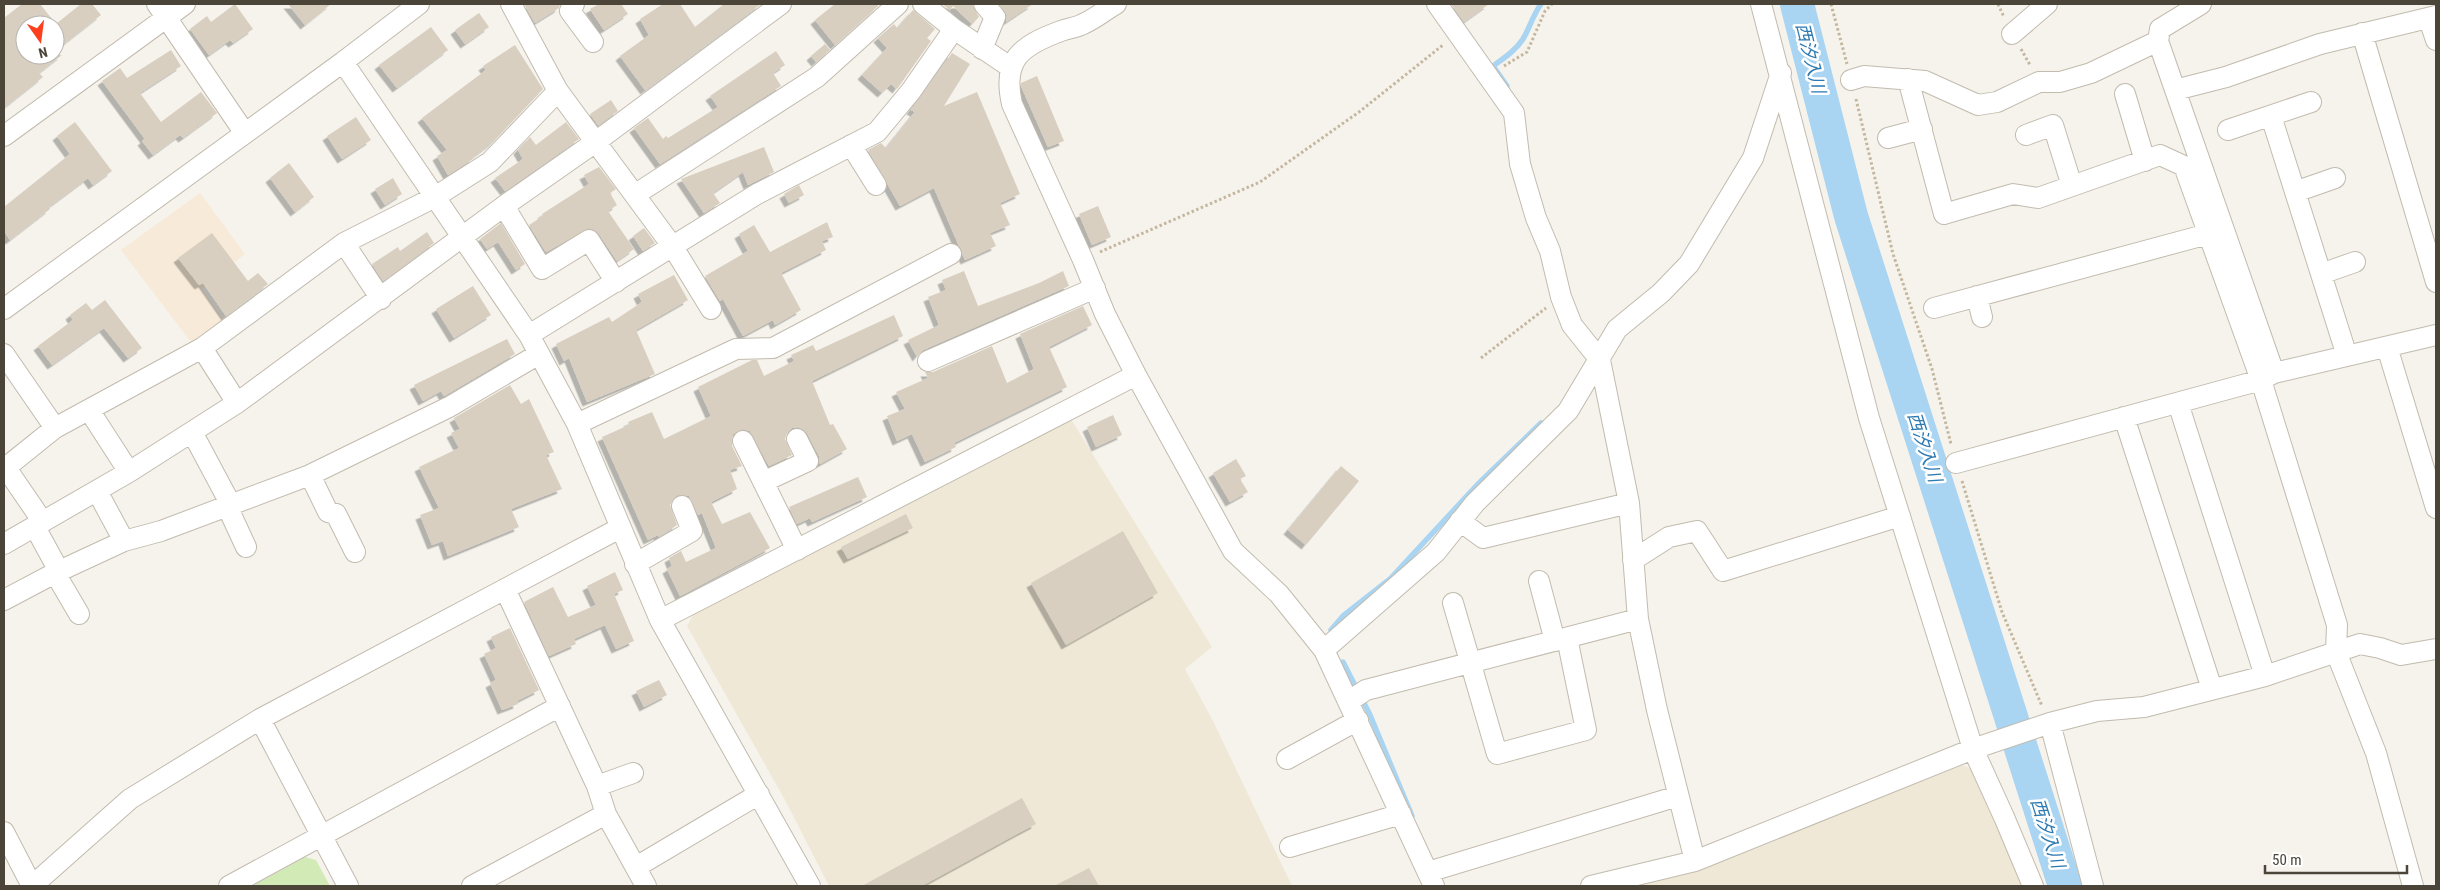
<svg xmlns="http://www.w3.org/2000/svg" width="2440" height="890" font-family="'Roboto Condensed','Noto Sans JP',sans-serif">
  <defs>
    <filter id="shadow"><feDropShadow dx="-4.5" dy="4.5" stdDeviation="0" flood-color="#0004"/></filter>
  </defs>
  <rect width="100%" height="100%" fill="#f6f3ec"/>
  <path fill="#f7ead8" d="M200,193L245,254L201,289L223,319L191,342L121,250Z"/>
  <path fill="#efe8d6" d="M1069,416L1212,647L1185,669L1213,721L1292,886H829L785,800L687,626L695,611L979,468L980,462Z
    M1963,765L1977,772L2021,886H1634L1706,867Z"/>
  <path fill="#d2eab5" d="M305,857L316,860L330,886H252Z"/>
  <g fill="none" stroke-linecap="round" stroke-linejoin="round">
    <path stroke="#a9d4f2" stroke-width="5.5" d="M1507,86L1493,66C1504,58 1516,50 1523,39C1530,27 1533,15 1541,4
      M1331,630L1343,616L1390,579L1478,484L1541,423
      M1343,662L1370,715L1412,816"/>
    <path stroke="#a9d4f2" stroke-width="34" d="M1797,4L1851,216L2065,886"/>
  </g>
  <path fill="#d8cfc1" filter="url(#shadow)" d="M22,4H40L56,24L81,4H92L101,15L55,51V25H25V55H62L39,73L43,77L4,108V18Z
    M235,4L253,29L233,43L230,40L209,55L190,29L207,16L211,22Z
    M288,4H331L305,25Z
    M524,4H560L559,8L535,23Z
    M599,4H621L628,14L604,30L590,9Z
    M663,4H680L695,27L724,4H761L645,90L620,56L649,35L640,19Z
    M835,4H877L878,6L835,45L815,20Z
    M942,4H972L979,17L972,24L953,6L950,10Z
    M999,4H1033L1006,22L1007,15Z
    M1451,4H1489L1464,22Z
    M913,10L935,29L927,38L931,41L897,89L891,84L882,93L862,75L887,48L878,38L894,24L897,28Z
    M479,13L489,27L465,44L455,30Z
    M431,27L448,50L397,88L379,65Z
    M825,44L830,50L816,62L811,56Z
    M515,45L543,89L493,142L473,157L474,158L448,175L437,156L447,150L422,118L486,70L483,66Z
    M171,50L181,66L140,93L161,122L201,92L217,113L183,138L180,135L153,155L142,141L145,139L102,81L120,68L127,78Z
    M776,51L785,65L773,73L781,86L660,164L634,128L648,118L663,139L666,136L668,138L718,107L710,96Z
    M952,53L970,64L944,106L977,92L1020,194L1000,203L1010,225L990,233L996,246L965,260L934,188L900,206L868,150L881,143L886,148L915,112L911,110Z
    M1037,76L1064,141L1048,147L1021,86V83Z
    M611,100L618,111L598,125L590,114Z
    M356,117L371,140L342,159L327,136Z
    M75,122L112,171L93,185L88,178L49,207L50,209L10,240L4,231V207L70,154L57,136Z
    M566,122L579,139L505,191L495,178L523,159L518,150L530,137L536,145Z
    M764,147L774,172L748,185L743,172L713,193L720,203L704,213L681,179Z
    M289,163L314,197L295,212L270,178Z
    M599,167L616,189L610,193L617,205L608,211L634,249L617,261L599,234L589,228L546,252L529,225L543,216L542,214L589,184L584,175Z
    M393,178L402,194L385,205L375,189Z
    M799,185L804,195L789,203L784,194Z
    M1098,206L1111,237L1092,245L1079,214Z
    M827,222L833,237L822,241L826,250L781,273L801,310L775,325L773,320L743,336L723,299L720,301L705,276L748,251L739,234L754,225L770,252Z
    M501,223L525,264L516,270L498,242L487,249L480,239Z
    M644,228L655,243L643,251L633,236Z
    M427,232L434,243L383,281L372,264L398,247L400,251Z
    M212,233L248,281L258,273L268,284L226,316L203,283L199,285L178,258Z
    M964,271L978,306L1039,283L1063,271L1069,286L923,350L917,357L908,340L939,325L928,297L946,290L942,280Z
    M674,275L688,300L636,330L655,374L587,402L569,358L564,361L556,344L609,317L612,322L642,302L638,294Z
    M473,286L491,315L454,338L436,309Z
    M105,300L142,348L128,358L104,328L52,365L38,346L73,320L70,315L86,303L92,310Z
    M1083,306L1092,325L1049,347L1067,387L954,443L956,447L925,462L912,434L897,441L887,416L905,409L896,392L928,378L925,372H933L992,346L1007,383L1034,369L1020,334Z
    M894,315L903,336L812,381L830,425L833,424L847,449L820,464L819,456L807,433L798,427L792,428L787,433L785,439L792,455L769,466L750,431L743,429L733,434L732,446L742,466L730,470L737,489L711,502L722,524L750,512L770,548L680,596L667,569L672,566L669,558L681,551L686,562L716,548L702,513L698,515L689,496L677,495L670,505L677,525L659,537L658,535L648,540L602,437L629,425L628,422L652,412L664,439L711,416L698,387L752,360H757L764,376L794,361L791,355L813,345L816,351Z
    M507,339L515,354L444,396L441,391L423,401L414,385Z
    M510,385L521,404L529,399L554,452L546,455L562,489L511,509L519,527L448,556L443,541L432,545L420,515L439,508L419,467L459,448L451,433L460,429L454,418Z
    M1113,415L1122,435L1096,447L1087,427Z
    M1236,459L1246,476L1240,479L1248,492L1230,502L1213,473Z
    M1341,466L1359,481L1306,545L1288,530Z
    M858,477L867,497L812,522L810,518L797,524L789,507Z
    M906,514L913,528L848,559L841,547Z
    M1123,531L1158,593L1066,645L1031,583Z
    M615,572L623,590L614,594L634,641L616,649L605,625L574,639L576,644L549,656L524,602L553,587L568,617L596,605L587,586Z
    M510,628L539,690L517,701L518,704L502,710L490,683L496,680L484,654L496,648L491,637Z
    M659,680L667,695L644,707L636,691Z
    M1022,798L1036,824L1017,834L922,886H862Z
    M1089,868L1099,886H1054Z"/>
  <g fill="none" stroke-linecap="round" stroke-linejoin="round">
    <g stroke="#c2bbae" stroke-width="22">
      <path id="minor" d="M157,4L244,132
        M574,4L570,11L593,42
        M923,4L954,29L1010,67
        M1116,4C1105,10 1095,19 1083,24C1076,28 1068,28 1061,31C1020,46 1002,60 1012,104L1083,260L1105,314L1136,375L1233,551L1279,594L1324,650L1434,886
        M1437,4L1514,113L1520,164L1536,218L1550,251L1561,297L1572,325L1600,360L1629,503L1638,619L1657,710L1695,861
        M1761,4L1869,418L1973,749L2004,817L2033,886
        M2201,4L2160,29L2158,41L2274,373
        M2429,19L2436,40
        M2362,33L2436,282
        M2012,34L2047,4
        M982,49L995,17L984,4
        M343,62L529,335L577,424L660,620L810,886
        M1908,79L1944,214L2013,194L2038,198L2160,155L2184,166L2261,380L2337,625L2336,652L2376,753L2413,886
        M1851,80L1864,76L1925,81L1978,105L1997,102L2039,82H2060L2091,73L2158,41
        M2175,90L2226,77L2320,44L2436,16
        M558,91L673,247L711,309
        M2125,94L2145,161
        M2271,116L2347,356
        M2228,130L2311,102
        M2026,135L2053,125L2072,186
        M4,136L185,4
        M1888,138L1922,129
        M851,145L876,185
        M2295,192L2335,178
        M636,194L817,77L898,4
        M504,206L542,269L589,240L616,282
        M344,243L381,299
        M2321,274L2355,262
        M1977,296L1982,317
        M1934,308L2208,234
        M4,309L343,62L419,4
        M529,335L757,194L877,132L911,91L954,29
        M2387,347L2436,508
        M202,348L237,403
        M4,354L55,428
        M928,361L1095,288
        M2178,403L2265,676
        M89,410L129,472
        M2124,417L2212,689
        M577,424L736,349L773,348L951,254
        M192,432L231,505
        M743,441L797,550
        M1956,463L2261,380L2274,373L2436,335
        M6,468L43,522
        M4,469L55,428L202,348L344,243L435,197L490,162L558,91L511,4
        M310,475L328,512L336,514L355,552
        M763,482L808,461L797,439
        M97,491L124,541
        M227,506L246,547
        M1460,521L1483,538L1629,503
        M35,527L59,571
        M4,544L129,472L237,403L504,206L597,141L781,4
        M1633,560L1669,537L1697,531L1723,571L1900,516
        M635,564L692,531L682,506
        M55,573L79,614
        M1539,581L1555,641
        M505,589L597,786L606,814L646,886
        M4,600L55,573L124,541L161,531L310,475L449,407L539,354
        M1453,603L1497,754L1586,730L1567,638
        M660,620L1136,375
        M1324,650L1436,552L1475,503L1568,411L1617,329L1661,293L1689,264L1753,158L1781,73
        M1349,701L1366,690L1638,619
        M260,719L348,886
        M2050,723L2093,886
        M1287,759L1358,720
        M597,786L633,773
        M4,832L32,886
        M1290,847L1401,814
        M636,867L759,794
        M1428,872L1678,796
        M32,886L130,799L260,719L620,528
        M229,886L560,706
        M472,886L606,814
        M1591,886L1695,861L1973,749L2050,723L2097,711L2144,707L2265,676L2360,644L2380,648L2401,655L2436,649"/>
    </g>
    <path stroke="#c4b79f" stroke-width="3" stroke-dasharray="2.5 2.5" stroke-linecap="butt" d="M1831,4L1847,64
      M1998,4L2004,17
      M2021,49L2030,65
      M1504,66L1527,52L1545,11L1552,4
      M1856,99L1893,254L1932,369L1951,444
      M1100,252L1260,182L1359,112L1443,45
      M1481,358L1546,308
      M1962,481L2002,612L2042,706"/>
    <use href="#minor" stroke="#fff" stroke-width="20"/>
  </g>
  <g text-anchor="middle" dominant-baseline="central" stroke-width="5" stroke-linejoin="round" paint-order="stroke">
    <g font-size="18" font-style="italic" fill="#2e7ab2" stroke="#fff">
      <text transform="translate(1811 58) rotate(76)">西汐入川</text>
      <text transform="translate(1925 447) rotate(72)">西汐入川</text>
      <text transform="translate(2048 833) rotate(72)">西汐入川</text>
    </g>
  </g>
  <rect width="2440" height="890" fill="none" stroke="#4b4439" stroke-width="10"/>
  <g transform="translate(40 40) rotate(166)"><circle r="24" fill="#ffffff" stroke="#b7b4b0"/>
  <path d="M0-4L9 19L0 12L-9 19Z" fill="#fc3f1d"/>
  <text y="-8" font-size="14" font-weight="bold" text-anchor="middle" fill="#4b4439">N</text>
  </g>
  <path d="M2265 865v8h142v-8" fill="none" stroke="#4b4439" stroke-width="2.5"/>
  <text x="2272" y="865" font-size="15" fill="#4b4439" stroke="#ffffff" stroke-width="4" paint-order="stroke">50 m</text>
</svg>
